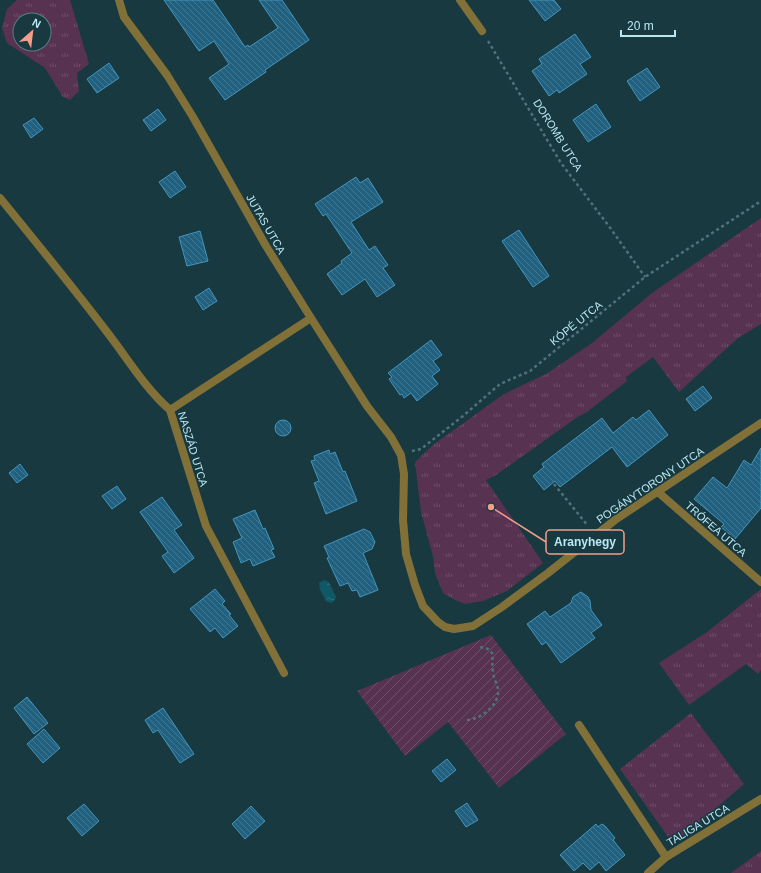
<svg xmlns="http://www.w3.org/2000/svg" width="761" height="873" font-family="Helvetica,sans-serif">
  <defs>
    <pattern id="grass-tufts" width="24" height="20" patternUnits="userSpaceOnUse"><rect width="24" height="20" fill="#573251"/><path d="M3 7l-1-3M5 7V3M7 7l1-3M15 17l-1-3M17 17v-4M19 17l1-3" fill="none" stroke="#6d506a"/></pattern>
    <pattern id="garden-furrows" width="10" height="10" patternUnits="userSpaceOnUse"><rect width="10" height="10" fill="#573251"/><path d="M-1 1l2-2M0 10L10 0M9 11l2-2" fill="none" stroke="#6d506a"/></pattern>
    <pattern id="water-ripples" width="26" height="14" patternUnits="userSpaceOnUse"><rect width="26" height="14" fill="#105865"/><path d="M2 4q2-2 4 0t4 0M15 11q2-2 4 0t4 0" fill="none" stroke="#31707c"/></pattern>
    <pattern id="building-back-hatch" width="6" height="6" patternUnits="userSpaceOnUse"><rect width="6" height="6" fill="#21617f"/><path d="M-1 5l2 2M0 0l6 6M5-1l2 2" fill="none" stroke="#3f7892"/></pattern>
  </defs>
  <rect width="100%" height="100%" fill="#183940"/>
  <path fill="url(#grass-tufts)" fill-rule="evenodd" d="M17,0H70L89,64L77,73L79,91L70,100L63,97L45,68L7,43L2,28L7,9ZM20,20H44V44H20Z
    M761,218V324L738,338L679,392L653,357L626,377L627,381L587,412L579,416L496,475L486,480L543,563L507,591L483,601L465,604L455,600L443,593L435,573L433,556L421,512L415,462L433,445L504,394L546,374L592,343L652,293Z
    M761,589V670L758,674L746,664L689,705L659,663L707,632Z
    M691,713L744,784L679,840L669,838L620,769Z
    M761,851V873H731Z"/>
  <path fill="url(#garden-furrows)" d="M491,635L566,734L499,788L448,722L405,756L357,691Z"/>
  <path fill="url(#water-ripples)" d="M324,580L329,582L336,597L334,601L331,603L326,601L320,589L319,583Z"/>
  <path fill="url(#building-back-hatch)" stroke="#4395be" d="M164,0H213L245,47L248,45L249,47L278,28L259,0H282L309,40L265,70L266,72L225,100L209,78L229,64L214,41L199,51Z
    M529,0H554L561,9L545,21Z
    M575,34L591,57L580,64L587,74L559,93L557,90L549,96L532,71L542,64L539,59Z
    M109,63L119,78L97,93L87,79Z
    M647,68L660,87L640,101L627,81Z
    M596,104L611,127L588,142L573,120Z
    M158,109L166,120L151,131L143,120Z
    M34,118L43,129L31,138L23,125Z
    M175,171L186,187L170,198L159,182Z
    M356,177L360,183L368,178L383,202L351,222L369,250L375,246L388,265L383,268L395,285L377,297L365,279L342,295L327,274L342,263L341,261L352,253L326,214L323,216L315,204Z
    M519,230L549,276L533,287L502,241Z
    M200,231L208,261L187,266L179,237Z
    M209,288L217,301L203,310L195,297Z
    M431,340L442,355L433,361L440,370L432,376L438,384L417,401L411,393L404,398L402,394L400,395L389,379L392,377L388,373Z
    M703,386L712,398L695,411L686,399Z
    M649,410L668,435L627,467L612,447L560,487L555,481L544,490L533,476L544,467L542,464L602,418L613,433L633,417L636,420Z
    M275 428a8 8 0 1 1 16 0a8 8 0 1 1-16 0Z
    M761,448V508L735,539L721,527L724,524L694,499L713,477L727,488L744,460L751,465Z
    M329,450L330,454L335,452L343,472L345,471L357,501L326,514L314,483L319,481L311,461L315,460L314,456Z
    M20,464L28,475L17,483L9,473Z
    M117,486L126,499L112,509L102,496Z
    M162,497L182,525L174,530L194,558L174,573L162,556L168,552L140,512Z
    M255,510L263,529L265,528L274,549L271,550L275,557L253,566L250,559L241,563L233,542L242,538L233,519Z
    M364,529L370,532L375,542L372,549L363,553L378,590L360,597L357,590L352,591L348,583L340,586L327,558L329,557L324,546Z
    M215,589L225,601L222,604L231,614L229,615L238,626L223,638L215,628L210,632L190,609Z
    M581,592L588,597L590,601L591,610L602,625L591,633L595,638L561,663L546,642L542,645L527,624L545,611L550,617L571,603L573,597Z
    M27,697L48,723L34,734L14,708Z
    M163,708L194,754L180,763L158,730L153,733L145,720Z
    M44,729L60,748L43,763L27,744Z
    M447,759L456,770L441,782L432,771Z
    M467,803L478,820L466,827L455,811Z
    M84,804L99,821L82,836L67,818Z
    M251,806L265,821L245,839L232,824Z
    M596,824L598,827L602,824L605,826L615,838L613,840L625,855L606,871L599,862L590,870L583,863L574,871L560,855Z"/>
  <g fill="none" stroke-linecap="round" stroke-linejoin="round">
    <path stroke="#4e737c" stroke-width="2.5" stroke-dasharray="3 3" stroke-linecap="butt" d="M488,41L561,163L611,229L645,277
      M412,451L421,449L463,416L500,384L530,371L645,277L761,201
      M554,484L588,526
      M467,720C481,719 500,705 498,689C497,685 495,681 494,677C492,669 492,662 493,654L488,649L480,647"/>
    <path stroke="#817038" stroke-width="8" d="M579,725L666,857"/>
    <path stroke="#817038" stroke-width="8" d="M119,0L124,17L167,75L193,117L266,246L311,318L367,406L391,437L401,455L404,474L403,520L406,554L415,585L423,606L438,622L445,627L454,629L473,626L502,607L548,573L615,520L761,423
      M460,0L482,31
      M0,198C36,242 72,286 107,332C128,359 144,387 170,410L206,526L284,673
      M170,410L311,318
      M658,492L761,582
      M648,873L666,857L761,799"/>
  </g>
  <g text-anchor="middle" dominant-baseline="central" stroke-width="3" stroke-linejoin="round" paint-order="stroke">
    <g font-size="11" fill="#b9e7f2" stroke="#183940">
      <text transform="translate(558 135) rotate(58)">DOROMB UTCA</text>
      <text transform="translate(266 224) rotate(60)">JUTAS UTCA</text>
      <text transform="translate(576 323) rotate(-39)">KÓPÉ UTCA</text>
      <text transform="translate(193 449) rotate(73)">NASZÁD UTCA</text>
      <text transform="translate(650 485) rotate(-34)">POGÁNYTORONY UTCA</text>
      <text transform="translate(716 529) rotate(41)">TRÓFEA UTCA</text>
      <text transform="translate(698 825) rotate(-31)">TALIGA UTCA</text>
    </g>
  </g>
  <path fill="none" stroke="#f49e8a" stroke-width="1.5" d="M491 507L546 542"/>
  <circle fill="#f49e8a" stroke="#183940" stroke-width="1.5" cx="491" cy="507" r="4"/>
  <rect fill="#183940" stroke="#f49e8a" stroke-width="1.5" x="546" y="530" width="78" height="24" rx="4"/>
  <g font-size="12" text-anchor="middle" font-weight="bold" fill="#b9e7f2">
    <text x="585" y="546">Aranyhegy</text>
  </g>
  <g transform="translate(32 32) rotate(28)"><circle r="19" fill="#183940" stroke="#587f87"/>
  <path d="M0-3L7 15L0 10L-7 15Z" fill="#f49e8a"/>
  <text y="-6" font-size="11" font-weight="bold" text-anchor="middle" fill="#b9e7f2">N</text>
  </g>
  <path d="M621 30v6h54v-6" fill="none" stroke="#b9e7f2" stroke-width="2"/>
  <text x="627" y="30" font-size="12" fill="#b9e7f2" stroke="#183940" stroke-width="3" paint-order="stroke">20 m</text>
</svg>
